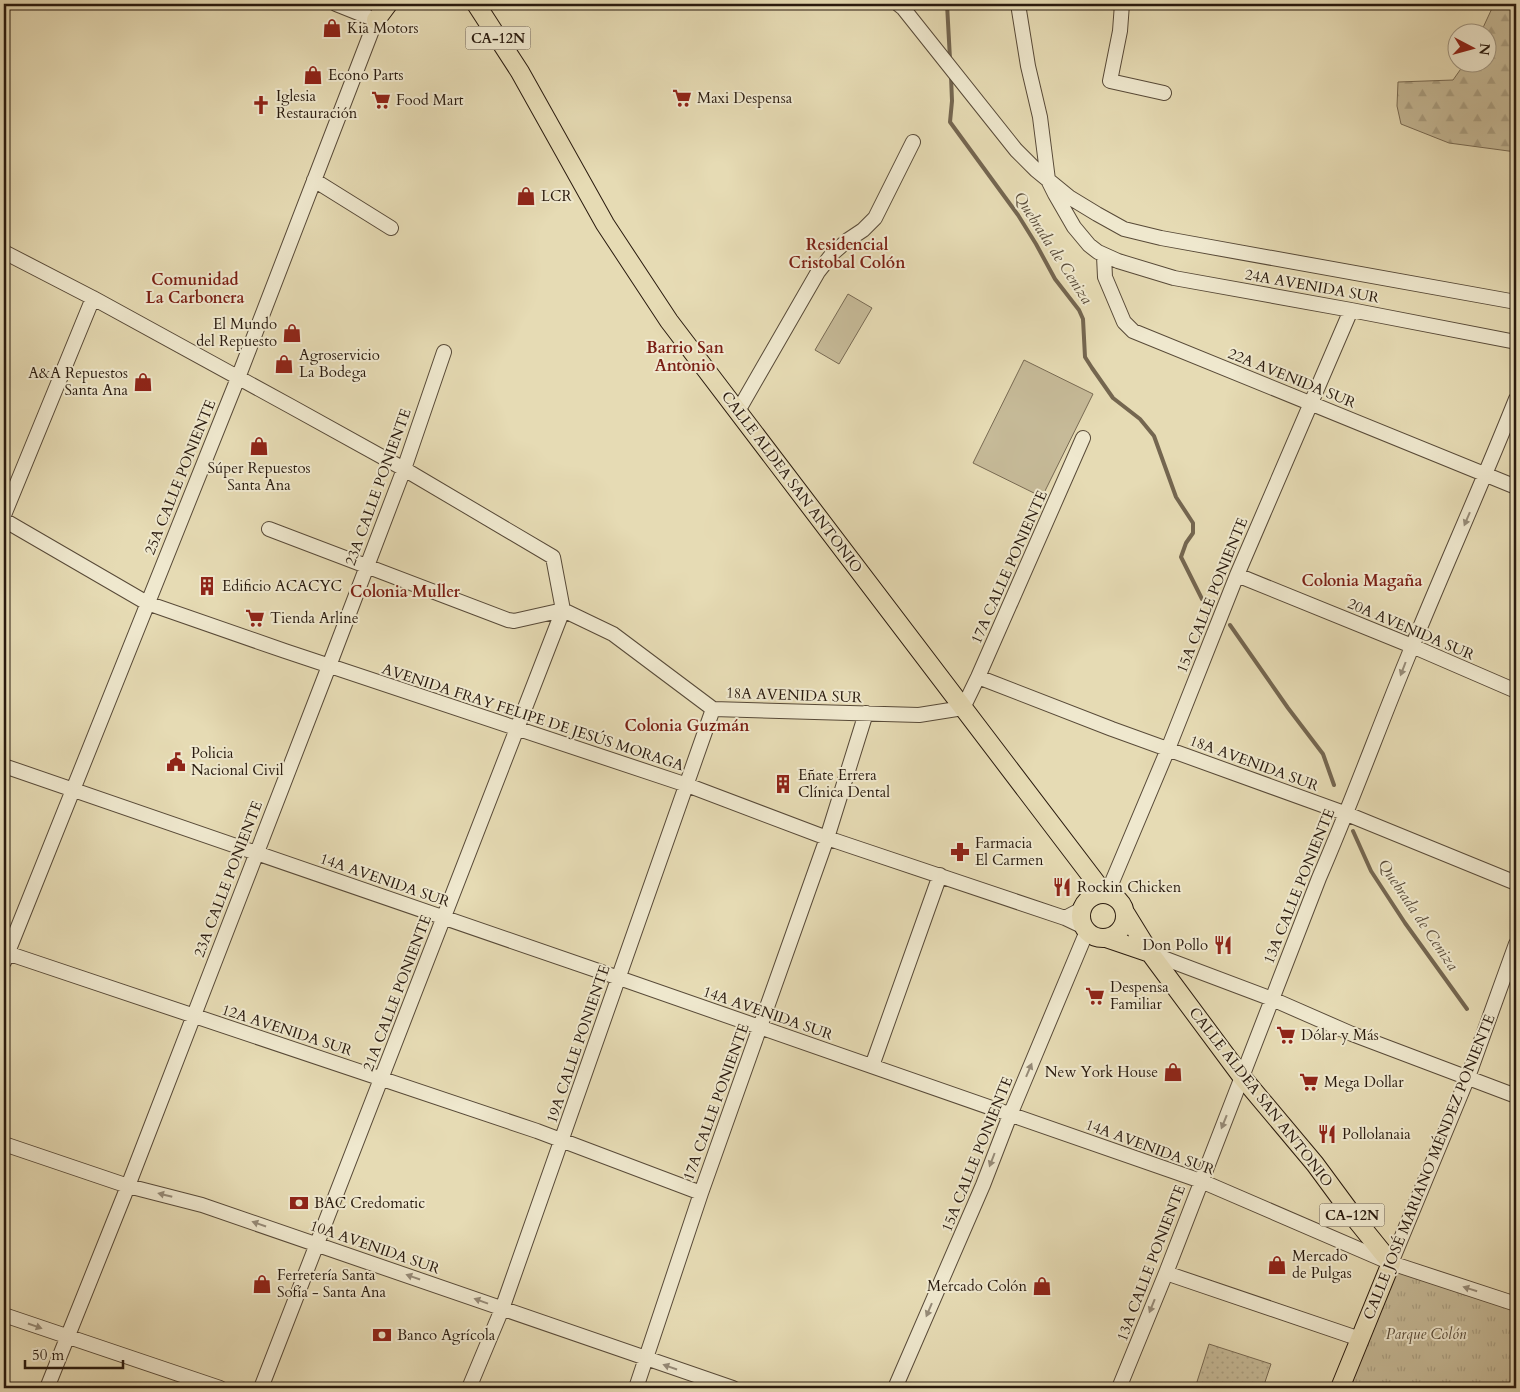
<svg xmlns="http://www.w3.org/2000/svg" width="1520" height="1392" font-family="Cardo,serif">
  <defs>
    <pattern id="grass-tufts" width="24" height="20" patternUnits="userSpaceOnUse" patternTransform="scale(1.25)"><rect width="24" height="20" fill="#c6ba98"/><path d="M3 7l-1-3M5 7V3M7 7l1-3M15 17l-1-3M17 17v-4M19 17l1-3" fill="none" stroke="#aa9f82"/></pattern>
    <pattern id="forest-firs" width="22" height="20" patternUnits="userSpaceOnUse" patternTransform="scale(1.25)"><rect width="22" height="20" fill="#c6ba98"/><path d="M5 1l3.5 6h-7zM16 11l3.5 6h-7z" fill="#aa9f82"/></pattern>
    <pattern id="garden-dots" width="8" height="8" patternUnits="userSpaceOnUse" patternTransform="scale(1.25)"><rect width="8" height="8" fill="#c6ba98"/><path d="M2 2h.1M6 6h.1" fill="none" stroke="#aa9f82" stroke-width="1.8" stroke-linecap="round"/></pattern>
  </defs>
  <rect width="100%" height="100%" fill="#e6dbb4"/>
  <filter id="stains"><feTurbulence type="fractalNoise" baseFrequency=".004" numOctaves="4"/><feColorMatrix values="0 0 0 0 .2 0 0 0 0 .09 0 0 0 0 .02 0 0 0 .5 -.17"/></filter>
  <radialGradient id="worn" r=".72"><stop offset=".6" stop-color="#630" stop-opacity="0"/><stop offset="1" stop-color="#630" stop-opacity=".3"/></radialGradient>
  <path fill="url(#grass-tufts)" stroke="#786a53" d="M1406,1267L1516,1307V1388H1346L1392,1271Z"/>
  <path fill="url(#forest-firs)" stroke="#786a53" d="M1494,4H1516V152L1449,143L1401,124L1397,106L1398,82L1453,80L1465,63L1488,62V32H1481Z"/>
  <path fill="url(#garden-dots)" stroke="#786a53" d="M1209,1344L1271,1364L1263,1388H1195Z"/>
  <path fill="#c6ba98" stroke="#786a53" d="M848,294L872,308L839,364L815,350Z
    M1024,360L1093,394L1042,497L973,463Z"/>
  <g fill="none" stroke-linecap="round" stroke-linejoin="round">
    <path stroke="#746650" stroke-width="4" d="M947,4L950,59
      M951,76L952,101L950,122L1018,215L1036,244L1055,279L1079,310L1083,319L1085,357L1092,368L1113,398L1140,419L1154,436L1176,497L1193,523V533L1186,543L1181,557L1202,599
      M1230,625L1288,708L1323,754L1334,785
      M1353,831L1371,871L1405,923L1467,1009"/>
    <g stroke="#584a38" stroke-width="16">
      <path id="minor" d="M336,4L376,20
        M898,4L903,8L1016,150L1036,170L1069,197L1097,214L1124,229L1161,238L1516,302
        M1018,4L1028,66L1040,117L1048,180L1055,194L1074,227L1089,245L1098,252L1118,261L1174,278L1351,310L1516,342
        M1122,4L1120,31L1110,81L1164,93
        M314,180L391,228
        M4,252L93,298L292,407L404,469L553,557L563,610
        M1104,256L1105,277L1124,322L1133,331L1516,487
        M738,411L818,272L833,253L848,240L863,230L875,218L913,142
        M4,515L93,298
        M4,520L147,603L285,651L687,785L827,838L1065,918L1084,927
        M269,529L508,620L514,621L563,610
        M1237,575L1412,646L1516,691
        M563,610L613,634L713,709L919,715L963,708L978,677L1083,438
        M978,677L1112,729L1347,814L1516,883
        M4,766L619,978L1201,1181L1391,1263L1516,1304
        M1107,894L1168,749L1237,575L1351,310
        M1065,918L1082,909
        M4,952L537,1131L701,1193
        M1150,953L1272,999L1352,1034L1516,1096
        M4,962L238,378L379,12
        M872,1066L940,875
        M4,1144L128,1186L202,1205L733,1388
        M1391,1263L1468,1077L1516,944
        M1166,1273L1360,1339
        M4,1315L220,1388
        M47,1388L128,1186L329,666L404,469L444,352
        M261,1388L563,610
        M469,1388L502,1309L713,709
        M636,1388L701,1193L827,838L866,713
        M895,1388L983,1185L1010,1115L1087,931
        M1119,1388L1166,1273L1319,878C1352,802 1380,724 1412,647C1446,564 1483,482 1516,399"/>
    </g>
    <g stroke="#291a0e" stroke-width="20">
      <path id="major" d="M476,4L520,72L605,224L669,321L1104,893
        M376,20L388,4
        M1081 916a22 22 0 1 1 44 0a22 22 0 1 1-44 0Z
        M1126,914L1150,953L1242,1077L1315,1164L1357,1221L1391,1263L1340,1388
        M1106,938L1150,953"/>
    </g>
    <use href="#minor" stroke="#efe8ce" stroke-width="14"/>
    <use href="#major" stroke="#e6dbb4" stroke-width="18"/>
  </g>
  <defs><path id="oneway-solid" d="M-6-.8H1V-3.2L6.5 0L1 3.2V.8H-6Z" transform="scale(1.25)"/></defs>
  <g fill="#968b78">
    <use href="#oneway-solid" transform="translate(1467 519) rotate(113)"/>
    <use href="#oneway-solid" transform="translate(1403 669) rotate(111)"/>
    <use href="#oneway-solid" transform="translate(1029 1070) rotate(-67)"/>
    <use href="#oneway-solid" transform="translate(1224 1122) rotate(112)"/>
    <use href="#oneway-solid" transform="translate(992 1160) rotate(111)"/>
    <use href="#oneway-solid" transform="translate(165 1195) rotate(-166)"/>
    <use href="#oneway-solid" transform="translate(259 1224) rotate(-161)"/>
    <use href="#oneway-solid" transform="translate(413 1277) rotate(-161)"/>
    <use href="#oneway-solid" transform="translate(1470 1289) rotate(-162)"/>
    <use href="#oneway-solid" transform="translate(481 1301) rotate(-160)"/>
    <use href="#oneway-solid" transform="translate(1152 1306) rotate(112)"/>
    <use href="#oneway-solid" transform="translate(929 1310) rotate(113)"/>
    <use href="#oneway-solid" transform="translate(35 1326) rotate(19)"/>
    <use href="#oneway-solid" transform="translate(670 1367) rotate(-161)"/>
  </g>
  <defs>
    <g id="shop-bare" transform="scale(1.5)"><path d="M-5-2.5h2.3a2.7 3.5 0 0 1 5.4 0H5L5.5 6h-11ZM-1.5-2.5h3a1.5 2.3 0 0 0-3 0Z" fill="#8f2418" stroke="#efe8ce" stroke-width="2.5" paint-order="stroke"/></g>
    <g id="supermarket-bare" transform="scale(1.5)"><path d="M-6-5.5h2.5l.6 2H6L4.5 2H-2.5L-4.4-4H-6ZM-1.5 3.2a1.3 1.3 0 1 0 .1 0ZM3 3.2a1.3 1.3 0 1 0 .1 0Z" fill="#8f2418" stroke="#efe8ce" stroke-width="2.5" paint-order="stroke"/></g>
    <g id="church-bare" transform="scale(1.5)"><path d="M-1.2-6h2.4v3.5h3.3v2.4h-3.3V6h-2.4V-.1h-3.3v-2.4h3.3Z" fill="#8f2418" stroke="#efe8ce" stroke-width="2.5" paint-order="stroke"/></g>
    <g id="building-bare" transform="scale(1.5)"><path d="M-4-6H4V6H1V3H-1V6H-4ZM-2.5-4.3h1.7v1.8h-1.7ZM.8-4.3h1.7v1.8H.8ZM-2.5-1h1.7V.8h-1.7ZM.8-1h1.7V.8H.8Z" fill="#8f2418" stroke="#efe8ce" stroke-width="2.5" paint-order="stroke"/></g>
    <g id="civic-bare" transform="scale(1.5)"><path d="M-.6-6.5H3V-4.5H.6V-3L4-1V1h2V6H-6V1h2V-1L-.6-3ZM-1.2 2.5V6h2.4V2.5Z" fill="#8f2418" stroke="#efe8ce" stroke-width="2.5" paint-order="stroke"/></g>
    <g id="pharmacy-bare" transform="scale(1.5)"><path d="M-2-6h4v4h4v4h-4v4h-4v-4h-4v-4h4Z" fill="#8f2418" stroke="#efe8ce" stroke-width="2.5" paint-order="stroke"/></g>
    <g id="restaurant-bare" transform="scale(1.5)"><path d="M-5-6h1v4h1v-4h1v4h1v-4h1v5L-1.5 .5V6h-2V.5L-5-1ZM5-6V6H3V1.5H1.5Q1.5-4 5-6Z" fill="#8f2418" stroke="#efe8ce" stroke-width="2.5" paint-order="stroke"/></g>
    <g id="bank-bare" transform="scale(1.5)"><path d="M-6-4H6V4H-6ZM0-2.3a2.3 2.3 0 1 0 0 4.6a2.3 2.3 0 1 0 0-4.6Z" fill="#8f2418" stroke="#efe8ce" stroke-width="2.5" paint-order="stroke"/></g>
  </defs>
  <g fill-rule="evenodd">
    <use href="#shop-bare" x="332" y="28"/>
    <use href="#shop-bare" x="313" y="75"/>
    <use href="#supermarket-bare" x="682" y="98"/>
    <use href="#supermarket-bare" x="381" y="100"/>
    <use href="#church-bare" x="261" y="105"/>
    <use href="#shop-bare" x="526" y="196"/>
    <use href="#shop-bare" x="292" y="333"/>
    <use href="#shop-bare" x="284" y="364"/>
    <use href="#shop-bare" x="143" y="382"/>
    <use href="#shop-bare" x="259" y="446"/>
    <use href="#building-bare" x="207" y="586"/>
    <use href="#supermarket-bare" x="255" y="618"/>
    <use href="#civic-bare" x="176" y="762"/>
    <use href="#building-bare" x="783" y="784"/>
    <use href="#pharmacy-bare" x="960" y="852"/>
    <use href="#restaurant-bare" x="1062" y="887"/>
    <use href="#restaurant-bare" x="1223" y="945"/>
    <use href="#supermarket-bare" x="1095" y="996"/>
    <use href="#supermarket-bare" x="1286" y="1035"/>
    <use href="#shop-bare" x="1173" y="1072"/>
    <use href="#supermarket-bare" x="1309" y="1082"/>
    <use href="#restaurant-bare" x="1327" y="1134"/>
    <use href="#bank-bare" x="299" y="1203"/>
    <use href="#shop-bare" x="1277" y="1265"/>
    <use href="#shop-bare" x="262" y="1284"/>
    <use href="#shop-bare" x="1042" y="1286"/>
    <use href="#bank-bare" x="382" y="1335"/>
  </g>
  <g text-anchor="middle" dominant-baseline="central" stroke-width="4" stroke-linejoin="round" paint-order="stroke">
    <g fill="#efe8ce" stroke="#645848" stroke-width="1">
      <rect x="465.5" y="26.5" width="65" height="23" rx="4"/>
      <rect x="1319.5" y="1203.5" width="65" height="23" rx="4"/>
    </g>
    <g font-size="14" font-weight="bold" fill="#291a0e">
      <text x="498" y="38">CA-12N</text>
      <text x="1352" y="1215">CA-12N</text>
    </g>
    <g font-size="15" fill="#291a0e" stroke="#efe8ce" text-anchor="start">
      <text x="347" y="28">Kia Motors</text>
      <text x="328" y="75">Econo Parts</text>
      <text x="276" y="96">Iglesia<tspan x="276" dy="17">Restauración</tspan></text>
      <text x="697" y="98">Maxi Despensa</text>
      <text x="396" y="100">Food Mart</text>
      <text x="541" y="196">LCR</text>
      <text x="277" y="324" text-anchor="end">El Mundo<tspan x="277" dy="17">del Repuesto</tspan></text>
      <text x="299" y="355">Agroservicio<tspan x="299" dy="17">La Bodega</tspan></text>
      <text x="128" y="373" text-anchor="end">A&amp;A Repuestos<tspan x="128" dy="17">Santa Ana</tspan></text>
      <text x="259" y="468" text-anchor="middle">Súper Repuestos<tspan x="259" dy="17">Santa Ana</tspan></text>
      <text x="222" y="586">Edificio ACACYC</text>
      <text x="270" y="618">Tienda Arline</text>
      <text x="191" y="753">Policia<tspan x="191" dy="17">Nacional Civil</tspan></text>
      <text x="798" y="775">Eñate Errera<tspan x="798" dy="17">Clínica Dental</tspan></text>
      <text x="975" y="843">Farmacia<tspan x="975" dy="17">El Carmen</tspan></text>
      <text x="1077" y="887">Rockin Chicken</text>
      <text x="1208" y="945" text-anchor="end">Don Pollo</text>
      <text x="1110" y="987">Despensa<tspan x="1110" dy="17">Familiar</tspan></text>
      <text x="1301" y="1035">Dólar y Más</text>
      <text x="1158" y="1072" text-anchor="end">New York House</text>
      <text x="1324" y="1082">Mega Dollar</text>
      <text x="1342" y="1134">Pollolanaia</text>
      <text x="314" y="1203">BAC Credomatic</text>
      <text x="1292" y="1256">Mercado<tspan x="1292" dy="17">de Pulgas</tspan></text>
      <text x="277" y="1275">Ferretería Santa<tspan x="277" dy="17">Sofía - Santa Ana</tspan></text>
      <text x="1027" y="1286" text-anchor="end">Mercado Colón</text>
      <text x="397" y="1335">Banco Agrícola</text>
    </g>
    <g font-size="15" fill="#291a0e" stroke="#efe8ce">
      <text transform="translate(1312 286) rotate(10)">24A AVENIDA SUR</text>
      <text transform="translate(1292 378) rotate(22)">22A AVENIDA SUR</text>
      <text transform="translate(180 477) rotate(-68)">25A CALLE PONIENTE</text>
      <text transform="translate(792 482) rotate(53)">CALLE ALDEA SAN ANTONIO</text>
      <text transform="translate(378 487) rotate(-70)">23A CALLE PONIENTE</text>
      <text transform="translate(1009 567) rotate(-66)">17A CALLE PONIENTE</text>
      <text transform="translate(1212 595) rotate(-68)">15A CALLE PONIENTE</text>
      <text transform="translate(1411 629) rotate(23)">20A AVENIDA SUR</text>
      <text transform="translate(794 695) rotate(2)">18A AVENIDA SUR</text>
      <text transform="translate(533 717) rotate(18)">AVENIDA FRAY FELIPE DE JESÚS MORAGA</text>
      <text transform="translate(1254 763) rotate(20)">18A AVENIDA SUR</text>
      <text transform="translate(228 879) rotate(-69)">23A CALLE PONIENTE</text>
      <text transform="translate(385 880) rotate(19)">14A AVENIDA SUR</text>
      <text transform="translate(1299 886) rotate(-68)">13A CALLE PONIENTE</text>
      <text transform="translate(397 993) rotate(-69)">21A CALLE PONIENTE</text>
      <text transform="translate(768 1013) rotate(19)">14A AVENIDA SUR</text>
      <text transform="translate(287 1030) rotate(18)">12A AVENIDA SUR</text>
      <text transform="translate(578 1044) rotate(-71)">19A CALLE PONIENTE</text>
      <text transform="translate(1261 1097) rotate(52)">CALLE ALDEA SAN ANTONIO</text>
      <text transform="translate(716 1102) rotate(-70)">17A CALLE PONIENTE</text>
      <text transform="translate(1150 1147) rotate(20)">14A AVENIDA SUR</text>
      <text transform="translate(977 1154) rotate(-68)">15A CALLE PONIENTE</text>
      <text transform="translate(1429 1167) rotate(-68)">CALLE JOSÉ MARIANO MÉNDEZ PONIENTE</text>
      <text transform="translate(375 1247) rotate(19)">10A AVENIDA SUR</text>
      <text transform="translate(1151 1263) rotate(-69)">13A CALLE PONIENTE</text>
    </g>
    <g font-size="15" font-style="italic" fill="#584a37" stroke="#efe8ce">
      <text x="1426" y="1334">Parque Colón</text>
    </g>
    <g font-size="16" font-weight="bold" fill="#7a1f14" stroke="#efe8ce">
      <text x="847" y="245">Residencial<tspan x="847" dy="18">Cristobal Colón</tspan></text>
      <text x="195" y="280">Comunidad<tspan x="195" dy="18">La Carbonera</tspan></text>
      <text x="685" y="348">Barrio San<tspan x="685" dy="18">Antonio</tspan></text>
      <text x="1362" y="581">Colonia Magaña</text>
      <text x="405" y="592">Colonia Muller</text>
      <text x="687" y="726">Colonia Guzmán</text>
    </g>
    <g font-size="16" font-style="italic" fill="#5b4d3a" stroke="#efe8ce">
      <text transform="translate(1053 248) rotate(57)">Quebrada de Ceniza</text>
      <text transform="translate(1418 915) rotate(56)">Quebrada de Ceniza</text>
    </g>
  </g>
  <rect width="1520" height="1392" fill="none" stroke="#e6dbb4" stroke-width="20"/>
  <rect x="5" y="5" width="1510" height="1382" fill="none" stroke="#291a0e" stroke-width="2.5"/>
  <rect x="10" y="10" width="1500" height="1372" fill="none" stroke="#291a0e"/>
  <g transform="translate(1472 48) rotate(96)"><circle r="24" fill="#efe8ce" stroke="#a09681"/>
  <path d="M0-4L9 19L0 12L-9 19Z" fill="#8f2418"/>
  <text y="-8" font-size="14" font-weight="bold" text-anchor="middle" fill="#291a0e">N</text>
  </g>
  <path d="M25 1360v8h98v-8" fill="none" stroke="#291a0e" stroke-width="2.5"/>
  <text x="32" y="1360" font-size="15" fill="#291a0e" stroke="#efe8ce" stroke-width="4" paint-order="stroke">50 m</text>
  <rect width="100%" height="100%" filter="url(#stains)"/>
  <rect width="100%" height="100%" fill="url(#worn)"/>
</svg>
